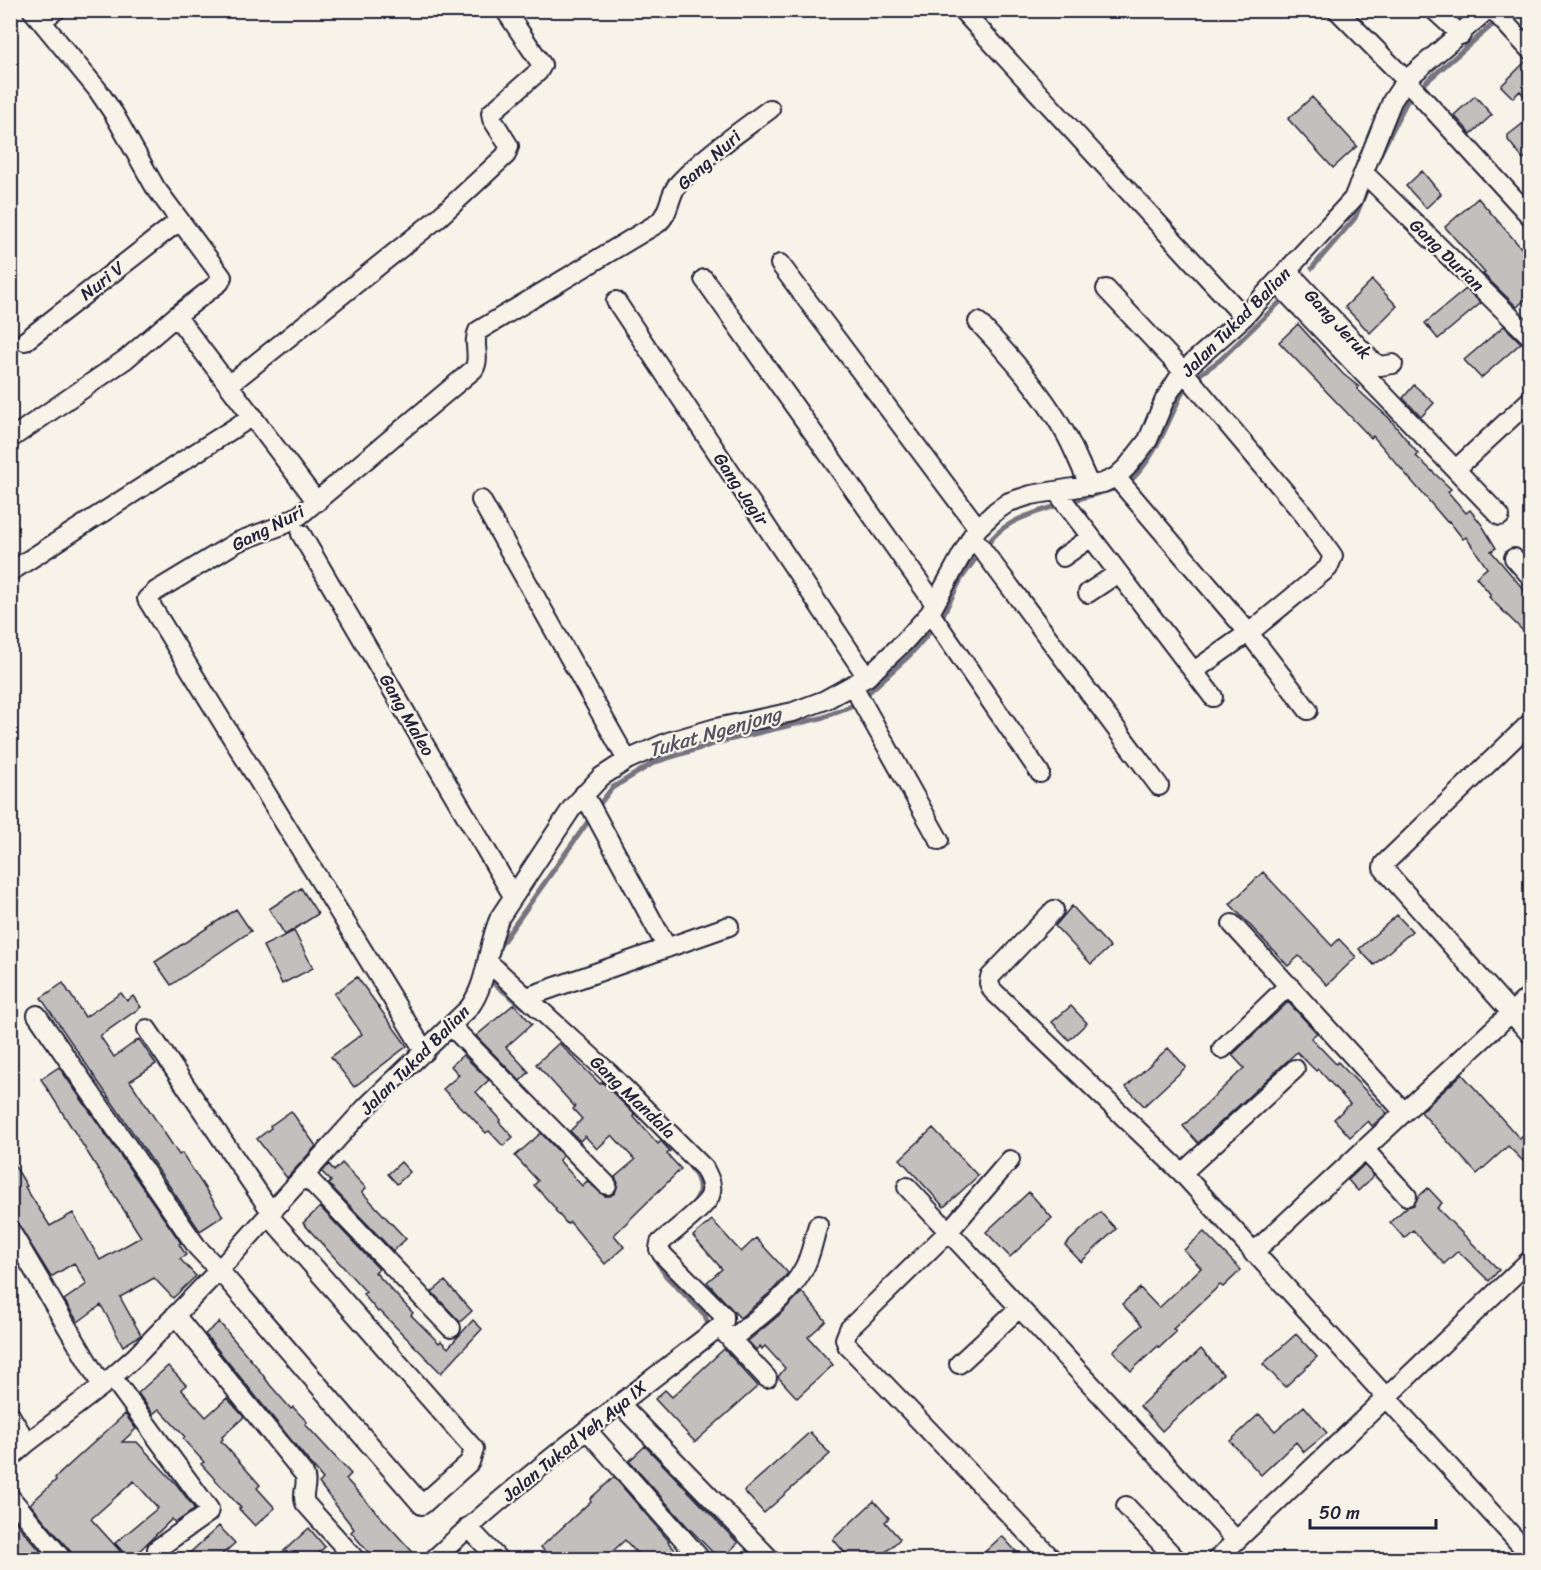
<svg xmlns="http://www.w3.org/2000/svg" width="1541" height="1570" font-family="Sriracha,sans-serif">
  <rect width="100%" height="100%" fill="#f7f3e8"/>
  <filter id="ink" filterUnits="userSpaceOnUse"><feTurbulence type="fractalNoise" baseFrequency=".0167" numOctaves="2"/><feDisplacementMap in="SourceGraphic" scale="12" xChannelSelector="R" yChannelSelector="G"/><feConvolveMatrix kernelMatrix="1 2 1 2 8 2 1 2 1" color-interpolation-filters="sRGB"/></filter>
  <g filter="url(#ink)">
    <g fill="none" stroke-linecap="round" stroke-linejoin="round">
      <path stroke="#76747f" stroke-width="5" d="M1426,82L1491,26
        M1378,159L1407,101
        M1312,268L1355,218L1367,189
        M1199,375L1220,360L1279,303
        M1128,483C1155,459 1167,424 1183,391
        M1071,501L1117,488
        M987,545C1003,521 1029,515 1056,506
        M941,619L961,579L978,555
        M867,694L909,656L928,634
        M599,805L612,788L655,762L720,742L821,718L851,706
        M498,952L499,947L587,823
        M494,973L492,982L531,1013
        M687,1163C697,1175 705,1189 694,1202
        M655,1259L666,1276L705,1315L709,1328"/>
    </g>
    <path fill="#c2bfbd" stroke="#22223b" stroke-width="1.5" d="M1526,61H1530V104L1520,91L1513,98L1501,86Z
      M1475,96L1492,115L1471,134L1454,115Z
      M1312,97L1357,146L1333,168L1288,119Z
      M1530,118V154L1523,159L1508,140V135Z
      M1422,171L1441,194L1426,208L1406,186Z
      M1478,198L1530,258V295L1517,307L1483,274L1485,273L1445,227Z
      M1372,280L1397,306L1370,333L1345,307Z
      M1466,289L1481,303L1438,339L1425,323Z
      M1298,324L1343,374L1359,387L1357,389L1389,418L1418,454L1416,456L1451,489L1448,492L1466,513L1470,510L1482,525L1496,548L1491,551L1530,597V638L1489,597L1491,595L1476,577L1487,568L1466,537L1463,539L1449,521L1447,522L1373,436L1371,438L1279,342Z
      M1504,326L1521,343L1481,378L1464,360Z
      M1414,385L1434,403L1421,417L1403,398Z
      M1263,872L1332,946L1339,939L1356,957L1327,985L1299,956L1288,966L1230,904Z
      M301,888L318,914L285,935L269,909Z
      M1072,906L1110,947L1091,964L1055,926Z
      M236,909L251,931L171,985L155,962Z
      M1397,915L1412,931L1374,965L1359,949Z
      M294,931L313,968L282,984L263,946Z
      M357,977L407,1046L354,1087L331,1057L362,1034L334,994Z
      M63,983L85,1017L121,993L127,1001L133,996L141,1007L100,1036L114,1057L139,1039L156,1064L130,1081L179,1155L182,1153L223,1216L200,1231L41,998Z
      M1288,1002L1317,1033L1311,1038L1336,1064L1338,1062L1387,1113L1372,1126L1368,1121L1350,1137L1334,1119L1350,1104L1318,1069L1316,1071L1297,1052L1198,1143L1183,1126L1244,1068L1232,1055Z
      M514,1004L532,1024L506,1047L529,1072L520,1081L476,1036Z
      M1071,1006L1087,1023L1069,1040L1052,1022Z
      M559,1043L600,1084L602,1082L635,1115L633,1116L658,1144L661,1141L670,1151L667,1154L681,1169L614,1235L624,1247L605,1264L570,1222L567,1224L555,1210L556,1209L534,1185L538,1181L515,1156L541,1133L563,1156L559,1160L582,1186L587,1181L605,1196H610L615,1193L618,1183L615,1177L635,1160L612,1135L597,1149L585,1136L580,1141L570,1131L582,1119L573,1109L575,1107L536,1064Z
      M1168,1048L1186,1067L1144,1106L1126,1087Z
      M463,1055L489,1080L476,1092L501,1120L499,1122L513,1137L503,1146L489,1131L486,1133L465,1110L464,1111L443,1089L459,1075L451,1066Z
      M59,1067L181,1243L179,1244L186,1255L180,1259L196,1276L173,1298L154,1278L120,1297L141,1335L123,1346L101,1305L78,1322L64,1300L87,1284L74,1263L51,1277L10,1211V1158L27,1186L25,1187L50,1226L73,1213L100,1260L141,1237L41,1079Z
      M1462,1074L1520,1139L1530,1128V1168L1508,1146L1477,1174L1421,1112Z
      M291,1111L316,1146L287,1178L257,1139L271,1128L270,1126Z
      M933,1128L978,1176L944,1207L900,1159Z
      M401,1162L410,1172L397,1184L388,1174Z
      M342,1163L366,1188L362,1192L406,1239L393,1251L329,1184L331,1181L322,1172L329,1164L334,1171Z
      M1364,1165L1374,1176L1358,1191L1348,1180Z
      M1428,1188L1442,1203L1437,1208L1499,1270L1489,1281L1458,1251L1444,1264L1413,1230L1404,1238L1390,1222L1407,1207L1414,1205L1418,1197Z
      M1029,1192L1052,1218L1010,1257L986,1232Z
      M320,1207L379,1269L375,1272L413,1313L411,1315L439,1343L441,1341L448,1348L473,1320L482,1329L441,1373L380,1311L378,1312L363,1294L366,1292L303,1223Z
      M1100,1212L1116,1229L1081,1262L1065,1245Z
      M712,1220L741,1252L756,1238L788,1273L772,1291L740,1318L707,1282L722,1269L693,1236Z
      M1204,1232L1241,1270L1223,1287L1220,1285L1173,1329L1176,1332L1159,1348L1158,1346L1131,1371L1113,1351L1142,1325L1122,1304L1140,1288L1159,1308L1201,1268L1184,1250Z
      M445,1281L472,1311L460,1322L432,1292Z
      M802,1292L826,1321L808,1337L833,1365L797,1398L778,1377L785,1368L765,1346L762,1349L760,1346L756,1350L748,1341L778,1316Z
      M219,1322L257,1367L270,1385L291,1409L293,1407L307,1422L305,1424L351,1474L346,1479L420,1560H375L351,1532L354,1529L319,1483L323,1479L205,1334Z
      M1296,1334L1317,1357L1285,1387L1263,1364Z
      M724,1349L758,1386L695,1442L655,1399L665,1390L672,1397Z
      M1201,1349L1223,1374L1162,1431L1140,1406Z
      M168,1366L186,1385L181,1389L206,1417L227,1398L244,1417L222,1437L223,1439L221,1441L260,1485L257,1488L275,1508L255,1526L239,1509L241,1508L201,1464L204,1462L183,1439L185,1437L159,1409L153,1414L138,1393Z
      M1304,1406L1327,1433L1304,1452L1296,1442L1261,1475L1230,1441L1259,1414L1275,1431Z
      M125,1414L136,1429L122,1442H137L177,1485L195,1509L175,1523L172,1519L130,1560L115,1543L158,1508L134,1481L91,1519L121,1552L112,1560H74L72,1553L30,1504L56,1480L55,1478Z
      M810,1432L830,1454L764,1513L744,1491Z
      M645,1446L738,1543L720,1560L686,1525L629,1461Z
      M614,1477L669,1541L668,1542L684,1560H643L625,1540L603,1560H552L541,1547L591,1501L590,1499Z
      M874,1501L889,1518L885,1522L900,1539L877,1560H851L833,1539Z
      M13,1519L48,1560H10V1521Z
      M219,1526L235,1543L216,1560H182Z
      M309,1528L325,1547L311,1560H274Z
      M1002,1536L1024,1560H976Z"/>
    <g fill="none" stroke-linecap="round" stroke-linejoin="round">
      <g stroke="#22223b" stroke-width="22">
        <path id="minor" d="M962,10L1244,317
          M1337,10L1406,80L1530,216
          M1434,10L1461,35
          M1493,10L1530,50
          M41,21L56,10
          M1364,173L1530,336
          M780,264L978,528
          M1288,271L1371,360L1380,366L1393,364
          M704,279L935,604
          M1277,283L1500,516
          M1106,289L1183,371L1305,516L1333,556L1328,568L1255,628L1194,671
          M616,301L867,677
          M176,316L317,502
          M978,322C1010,356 1040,390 1064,431C1074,448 1081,468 1090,486
          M25,341L179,221
          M230,384L437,219L506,155L509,146L492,119L491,113L538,72L542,65L505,10
          M10,439L126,359L176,316L220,282L222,277L155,187L114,114L97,89L32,10
          M1456,469L1530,400
          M1116,477L1248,632L1308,710
          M1056,491L1213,697
          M481,500L627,760
          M301,534L513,896
          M972,536L1159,786
          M1063,557L1090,538
          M1514,558L1530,576
          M10,572L253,416
          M1088,593L1118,573
          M930,613L1040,773
          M853,686L939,840
          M1530,723L1384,864L1383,868L1530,1034
          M584,794L667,948
          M1054,910L990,977L989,983L992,990L1182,1173L1528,1553
          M1232,924L1404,1112
          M527,997L729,926
          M37,1015L197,1247L219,1270L422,1505L470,1462L474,1449L269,1216
          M452,1027L607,1185
          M147,1029L272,1213
          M1222,1049L1289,985
          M425,1052L147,599L156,591L237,542L280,526L300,515L474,369C481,357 472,343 478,331L658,223C671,212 668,195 679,183C704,156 741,131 770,109
          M1364,1149L1407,1196
          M1010,1160L949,1231L849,1329L845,1339L847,1345L1053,1560
          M1182,1173L1295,1069
          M305,1175L451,1328
          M907,1187L1236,1540
          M10,1230L102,1386
          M1253,1253L1530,995
          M175,1315L304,1474C309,1484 301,1493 305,1503L356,1560
          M723,1331L767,1378
          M731,1340C754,1320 789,1297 803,1270C811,1257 813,1240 818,1225
          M959,1364L1019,1308
          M112,1377L209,1509L208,1513L157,1549
          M620,1404L771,1560
          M10,1415L27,1443
          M587,1430L699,1557
          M10,1458L27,1443L102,1386L135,1357L219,1270L366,1107L469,1008C489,981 486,947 500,917L572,808L601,777L627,760L668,742L716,728L793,712L825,700L867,677L904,642L930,613L972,536L978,528L996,511L1009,502L1031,495L1103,483L1116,477L1127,467L1148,440L1165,399L1183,371L1244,317L1353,199L1392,101L1406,80L1487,10
          M10,1497L63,1560
          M1126,1506L1177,1560
          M468,1527L499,1560
          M433,1560C523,1476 623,1402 719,1327L724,1321V1316L663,1255L659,1249L660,1243C671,1233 705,1208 710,1196C714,1186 708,1176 704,1168L609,1073L488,962
          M1216,1560L1530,1260"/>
      </g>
      <use href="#minor" stroke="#f7f3e8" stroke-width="18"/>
    </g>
  </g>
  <g text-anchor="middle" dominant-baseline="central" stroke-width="4.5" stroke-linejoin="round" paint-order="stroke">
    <g font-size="18" fill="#22223b" stroke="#f7f3e8">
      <text transform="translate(709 160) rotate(-42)">Gang Nuri</text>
      <text transform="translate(1447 255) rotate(44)">Gang Durian</text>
      <text transform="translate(102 281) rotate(-38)">Nuri V</text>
      <text transform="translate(1236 322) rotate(-45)">Jalan Tukad Balian</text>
      <text transform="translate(1338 324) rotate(47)">Gang Jeruk</text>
      <text transform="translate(741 489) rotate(56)">Gang Jagir</text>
      <text transform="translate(268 528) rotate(-27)">Gang Nuri</text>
      <text transform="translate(407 715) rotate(60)">Gang Maleo</text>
      <text transform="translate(415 1060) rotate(-45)">Jalan Tukad Balian</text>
      <text transform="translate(633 1097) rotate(44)">Gang Mandala</text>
      <text transform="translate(575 1441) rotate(-39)">Jalan Tukad Yeh Aya IX</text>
    </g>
    <g font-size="20" font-style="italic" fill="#535263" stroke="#f7f3e8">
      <text transform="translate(715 732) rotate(-16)">Tukat Ngenjong</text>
    </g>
  </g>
  <rect width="1541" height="1570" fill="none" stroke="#f7f3e8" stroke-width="36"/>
  <rect x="18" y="18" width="1505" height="1534" fill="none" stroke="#22223b" stroke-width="2" filter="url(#ink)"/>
  <path d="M1310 1519v9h126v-9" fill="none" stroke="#22223b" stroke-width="3"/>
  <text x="1319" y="1519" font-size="18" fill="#22223b" stroke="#f7f3e8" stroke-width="4.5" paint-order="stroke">50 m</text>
</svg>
